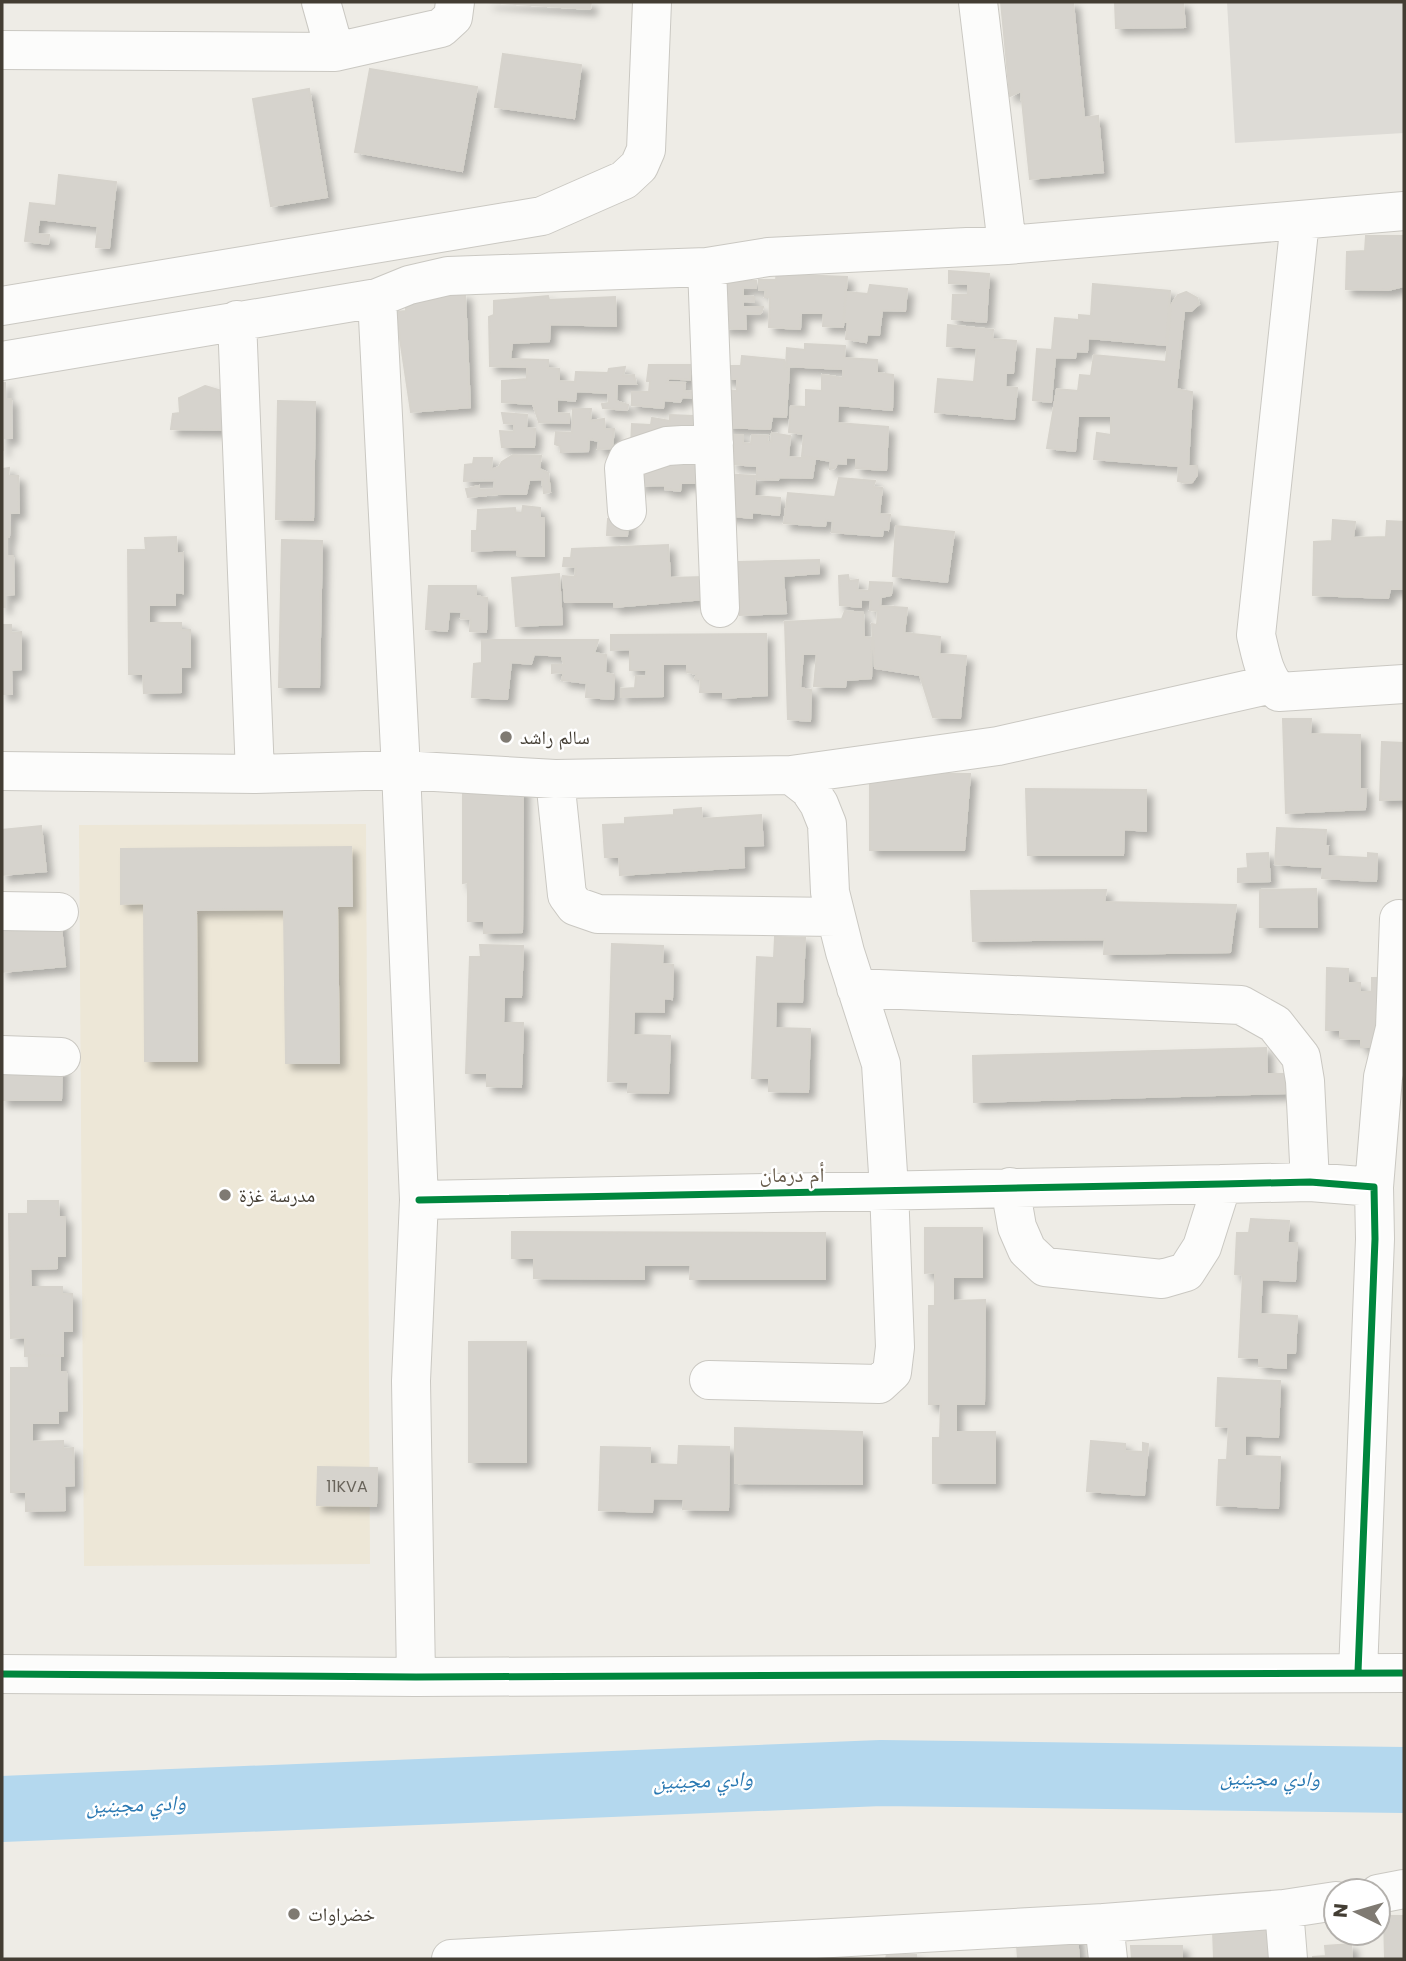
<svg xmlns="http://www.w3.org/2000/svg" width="1406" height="1961" font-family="Poppins,'Noto Naskh Arabic',sans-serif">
  <defs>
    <filter id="shadow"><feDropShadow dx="6" dy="6" stdDeviation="3.5" flood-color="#0004"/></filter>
  </defs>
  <rect width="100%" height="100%" fill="#eeece6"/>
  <path fill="#ede7d7" d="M366,824L370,1564L84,1566L79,825Z"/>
  <path fill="#dddbd6" d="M1227,2H1404V133L1235,143Z"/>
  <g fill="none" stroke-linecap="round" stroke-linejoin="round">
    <path stroke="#b4d8ee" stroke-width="66" d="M2,1809L881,1773L1404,1780"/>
  </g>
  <path fill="#d6d3cd" stroke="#d6d3cc" stroke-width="2" filter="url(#shadow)" d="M487,2H591L590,9Z
    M1001,2H1073L1084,118L1098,116L1103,172L1030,179L1021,91L1010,96Z
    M1115,2H1183L1185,27L1116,28Z
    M503,54L581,65L574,118L495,107Z
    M370,69L477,87L462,171L355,152Z
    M309,89L327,197L271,206L253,99Z
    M59,175L116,182L109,248L96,247L98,226L39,219L37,234L49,235L48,244L25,241L30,203L56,206Z
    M1366,236H1404V286L1388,290L1346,289L1347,252L1365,251Z
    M778,260L797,275L847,277L843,327L823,326L824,313H801L800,329L769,327L770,297H765L766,290H759V280H776Z
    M949,271L989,274L986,322L952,319L953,295H968V284L949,283Z
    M717,272L734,280L756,281V288L743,287V296L754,297V302L743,301V307H763L761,313L745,314L746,329L723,328L722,321H729L728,313L721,312Z
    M1093,284L1170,291L1166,345L1088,338L1087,352L1076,351L1075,358L1055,357L1051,402L1033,400L1037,349L1052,350L1055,318L1079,320V315L1091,316Z
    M870,285L907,289L905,311L882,310L879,335L867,334L866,342L846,339L848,322H844L846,292L868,294Z
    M1186,292L1197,298L1199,304L1191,311H1184L1176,389L1192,392L1188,466H1197V475L1192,482L1186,483L1178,481L1179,466L1094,459L1097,433L1111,435V416H1078L1075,451L1047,448L1057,389L1078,391L1080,375L1091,376L1094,355L1166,362L1171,305L1178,295Z
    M465,294L470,407L411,412L396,312L406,311V300H434L436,295Z
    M548,296L549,300L615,297L616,326L550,324L549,341L512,343L510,359L548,360V368L559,369V381L575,382L576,372L608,373L609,369L625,367L623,376L634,375L636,384H617L616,401L628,405L627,410L603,408L602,404L609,403L608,393L576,391L575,401L557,399V413L569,414V423L539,422L533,404L502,402V381L527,379V367L490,366L489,317L494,315V301Z
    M948,325L993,330L992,339L1016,341L1013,373H1006L1005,387L1017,388L1014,419L935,412L938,379L974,382L977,348L947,346Z
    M805,344L845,346L844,358L877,360V373L893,375L892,410L838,405L837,423L888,427L886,470L856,468V458L846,457V464L837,463L835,468L830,469L831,461L802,456L804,434L789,432L791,406L806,407V390L822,391V375L843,378V369L786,366L787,348L805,350Z
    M742,356L784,360L785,369L789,368L786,417L772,416L770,429L725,427V390L737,391V379H724L726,366H741Z
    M649,365H698V374L690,373V380L669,378L667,382L685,383L684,391L700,392L699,398L682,397L680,402L664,400L663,408L632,405V392H649L650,381H647Z
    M2,383H5V399H11L12,438H3V450H2Z
    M205,386L222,391L237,430L171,429L173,414L180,413L179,398Z
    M278,401L315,402L313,520L276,519Z
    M573,409H591L590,421L604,419L605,429H614L612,448L598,449L599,441L589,439L588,451L561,452L560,446L555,444L556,432L572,433Z
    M502,413L527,415L526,428L535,429L534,447H502L500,431L514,432V424L504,423Z
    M670,415L694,416L692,429L631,446L632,424L651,425L652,418L670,421Z
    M772,433L790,436L788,457L815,459L812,478L779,477L778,480L757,479V466L732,464L734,444H726L727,435H743V443L751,444L752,435L768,436L767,442H771Z
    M652,454L700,458L697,483H681L680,491L665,489V485L637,486Z
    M513,455L541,456L539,469L548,473L550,492L544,493L542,479L529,480L526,494H498L468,497L466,489L479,486V490L494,489L495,480L464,481L465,465L473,464L474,458H492L491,470L499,467L502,462Z
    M9,468L8,476H18L19,513H10L9,537H2V469Z
    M723,474L755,476L754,496L780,498L779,515L752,512V518L723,515Z
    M839,478L875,481L873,487L882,488L879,514L890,515L888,530L883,529L882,536L832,532L833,521L826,520L825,526L784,523L788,493L835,497Z
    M523,506L540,508V518H544V556H518L517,549L472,551V531H477L478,510L515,508L516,513H522Z
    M608,519L628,520L627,536L607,535Z
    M1333,520L1355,522L1353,538L1386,537L1387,521L1404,522V589H1390L1388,598L1313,595L1314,542L1332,541Z
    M896,526L954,532L947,582L893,576Z
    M176,537L177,554L183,553V593L175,592V605H149V623H181V630H190V667H181V692L144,693L143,674H129L128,550H146L145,538Z
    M2,539H7V556H13L14,594L5,595V607H2Z
    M282,540L322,541L319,687H279Z
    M668,545L670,578L703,577L704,599L614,607V602H565L563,576L575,577L576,567L563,566L564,558H571L572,549Z
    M819,560V573L783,576L786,613L740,615L738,562Z
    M559,574L562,624L516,626L512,578Z
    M848,575L849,581L858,580L857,590L869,591L870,582L892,583L891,595L881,597L880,606L907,608L904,633L940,637L939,654L966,656L960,718L933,717L920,675L875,668L872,624L877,625L878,611L870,610L871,600L861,599V607L840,605L839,576Z
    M429,586H476V596L487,598L486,632L470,631L471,619L461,618L462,612L449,611L447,631L426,629Z
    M845,611L863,613L864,637L872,638L871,678L846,680L845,687L814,686L817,654H803L800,688L811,690L810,721L788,719L785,622L842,619Z
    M2,625H11V633L21,632V669L11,670L12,694H2Z
    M766,634L767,695L723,698V692H700L701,679H695L697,674L687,672V664H663V696L621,697V689L635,688L636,676L646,677L647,670H630V649L611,650V635Z
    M482,640H598L594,653L606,655L605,673L614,675L613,699L586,697L587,683L562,680L564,672L552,673V665H564L562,656L534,654L531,664L511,662L507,699L472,697L474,664L482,663Z
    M1283,719H1311L1310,734L1360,735V789H1366L1365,809L1286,813Z
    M1382,742L1404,743V799L1380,800Z
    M870,773L970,774L964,850H870Z
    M523,779L522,932L484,933V921H468V882L463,883V788Z
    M1026,789L1146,790V831L1124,829L1123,855H1028Z
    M701,808L702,819L761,815L763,845L743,846L744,867L620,875L619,857H605L603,825L625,824V818L674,815V810Z
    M41,826L46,871L2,875V830Z
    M1277,828L1326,830L1325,846H1328L1327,856L1368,858V853L1377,854L1376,881L1322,878L1323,867L1275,864Z
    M351,847L352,906H337L339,1063H286L284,909L196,910L197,1061H145L144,903L121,904V849Z
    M1268,853L1270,881L1238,882V869L1248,868L1247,854Z
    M1316,889L1317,927H1260V890Z
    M1106,890L1104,902L1236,905L1230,952L1104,954L1105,939L973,941L971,891Z
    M59,907L65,966L2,972V913Z
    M775,937L805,938L802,1002L776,1001L775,1028L810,1029L808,1092L769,1091V1078H752L757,957L774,958Z
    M612,944L663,946L662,964L673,965L672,999L664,998V1012L634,1011L633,1035L670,1036L668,1093L628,1092L629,1082L608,1081Z
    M480,945L523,946L521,997H504L503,1023H523L521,1087L487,1086V1073H466L470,957H481Z
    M1327,968L1348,969V983H1360V992H1372V978H1381L1377,1047H1361V1039L1340,1038V1030H1326Z
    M1266,1048L1267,1074H1285L1286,1093L974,1102L973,1056Z
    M2,1066H62L61,1100H2Z
    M28,1201H58L59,1217H65V1256H57V1268L30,1269L31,1287H62V1294H72V1331H63V1356H25V1337L11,1338L9,1214H28Z
    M1251,1219L1289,1221L1287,1243H1297L1295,1281L1262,1279L1260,1314L1297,1316L1295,1353H1286V1368L1259,1366V1358L1239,1357L1243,1275L1235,1274L1237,1233H1249Z
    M925,1228H982V1277H953V1301L985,1300L984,1404H956V1432H995V1483H933V1438H940L941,1404H929V1306H935V1272L925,1273Z
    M512,1232L825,1233V1279H690L691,1265H644V1279L534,1278V1258H512Z
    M469,1342H526V1462H469Z
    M29,1355L60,1356V1372H66L67,1410L58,1411V1423H32V1442L63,1441V1449L73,1448L74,1485L64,1486L65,1510L26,1511V1492H11V1368H29Z
    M1218,1378L1280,1381L1278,1437L1245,1435V1456L1280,1457L1278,1508L1217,1505L1219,1460H1227L1229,1427L1216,1426Z
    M735,1428L862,1432V1484L735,1483Z
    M1091,1441L1125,1444V1451L1143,1452V1443L1148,1444L1144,1495L1087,1491Z
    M679,1446L729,1447L728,1510L683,1509L684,1499L653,1498L652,1512L599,1510L601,1447L650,1448V1464L678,1465Z
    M318,1467L377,1468L376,1506L317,1505Z
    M1384,1916H1404V1959H1385Z
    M1076,1927L1079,1959H1018L1016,1932Z
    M1269,1928L1270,1959H1214L1213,1930Z
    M1351,1944L1352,1959H1313V1957L1326,1956L1325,1946Z
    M1131,1946H1182V1959H1132Z
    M887,1954L916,1955V1959H886Z"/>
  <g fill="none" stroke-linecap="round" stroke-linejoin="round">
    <g stroke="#cac8c2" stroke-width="40">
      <path id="minor" d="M321,2L335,52
        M2,50L335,52L441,28L453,17L455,2
        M1300,221L1256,635C1261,656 1264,676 1279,692L1404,684
        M1007,245L1404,211
        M707,267L720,608
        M377,298L401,770L419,1200L411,1381L416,1677
        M2,306L542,216L624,180L639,166L646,150L652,2
        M237,320L255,774
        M2,361L377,298L409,285L448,276L707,267L768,257L1007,245L978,2
        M627,511L624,468L628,459L667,446L714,443
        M2,771L255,774L401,770L555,779L791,775L998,746L1272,684
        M555,779L567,895L575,906L598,914L836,917
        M2,911L59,912
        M856,988L1241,1005L1275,1024L1301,1057L1305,1081L1310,1182
        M2,1055L61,1057
        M1010,1187L1017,1227L1027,1250L1045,1267L1162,1279L1186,1272L1202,1247L1222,1184
        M1374,1187L1383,1077L1395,1028L1399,919
        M419,1200L1222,1184L1310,1182L1374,1187L1375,1239L1358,1672
        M709,1380L879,1384L892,1372L895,1347L889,1189L881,1064L845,952L830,892L827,824L819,804L809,789L791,775
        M2,1674L416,1677L1404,1673
        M1378,1894L1404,1889
        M1284,1909L1288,1959
        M1104,1923L1108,1959
        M451,1959L1104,1923L1284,1909L1336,1901"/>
    </g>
    <use href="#minor" stroke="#fcfcfb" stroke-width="38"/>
    <g stroke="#fff" stroke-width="11">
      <path id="cycleway" d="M419,1200L1222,1184L1310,1182L1374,1187L1375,1239L1358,1672
        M2,1674L416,1677L1404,1673"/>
    </g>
    <use href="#cycleway" stroke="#00873e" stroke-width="7"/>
  </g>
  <g fill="#7f7a72" stroke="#fff" stroke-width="2.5">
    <circle cx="506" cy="737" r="7"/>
    <circle cx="225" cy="1195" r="7"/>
    <circle cx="294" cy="1914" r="7"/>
  </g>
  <g text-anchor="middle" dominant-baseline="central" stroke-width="5" stroke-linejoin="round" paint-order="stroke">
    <g font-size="16" fill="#69645b">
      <text x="347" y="1486">11KVA</text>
    </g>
    <g font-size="19" fill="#433d33" stroke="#fff" text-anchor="start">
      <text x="520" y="737">سالم راشد</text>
      <text x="239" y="1195">مدرسة غزة</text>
      <text x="308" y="1914">خضراوات</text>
    </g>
    <g font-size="21" fill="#675b4a" stroke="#fff">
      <text x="792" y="1174">أم درمان</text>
    </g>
    <g font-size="21" font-style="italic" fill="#2978b2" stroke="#fff">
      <text transform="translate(1270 1778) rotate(1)">وادي مجينين</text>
      <text transform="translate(703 1780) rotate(-2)">وادي مجينين</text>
      <text transform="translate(136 1804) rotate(-2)">وادي مجينين</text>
    </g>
  </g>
  <rect width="1406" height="1961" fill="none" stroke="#433d33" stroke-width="7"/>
  <g transform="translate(1357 1912) rotate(275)"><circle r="33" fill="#ffffff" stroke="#b4b1ad" stroke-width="2"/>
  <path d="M0-5L12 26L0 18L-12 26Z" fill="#7f7a72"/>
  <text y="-10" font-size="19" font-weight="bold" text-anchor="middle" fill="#433d33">N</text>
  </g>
</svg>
